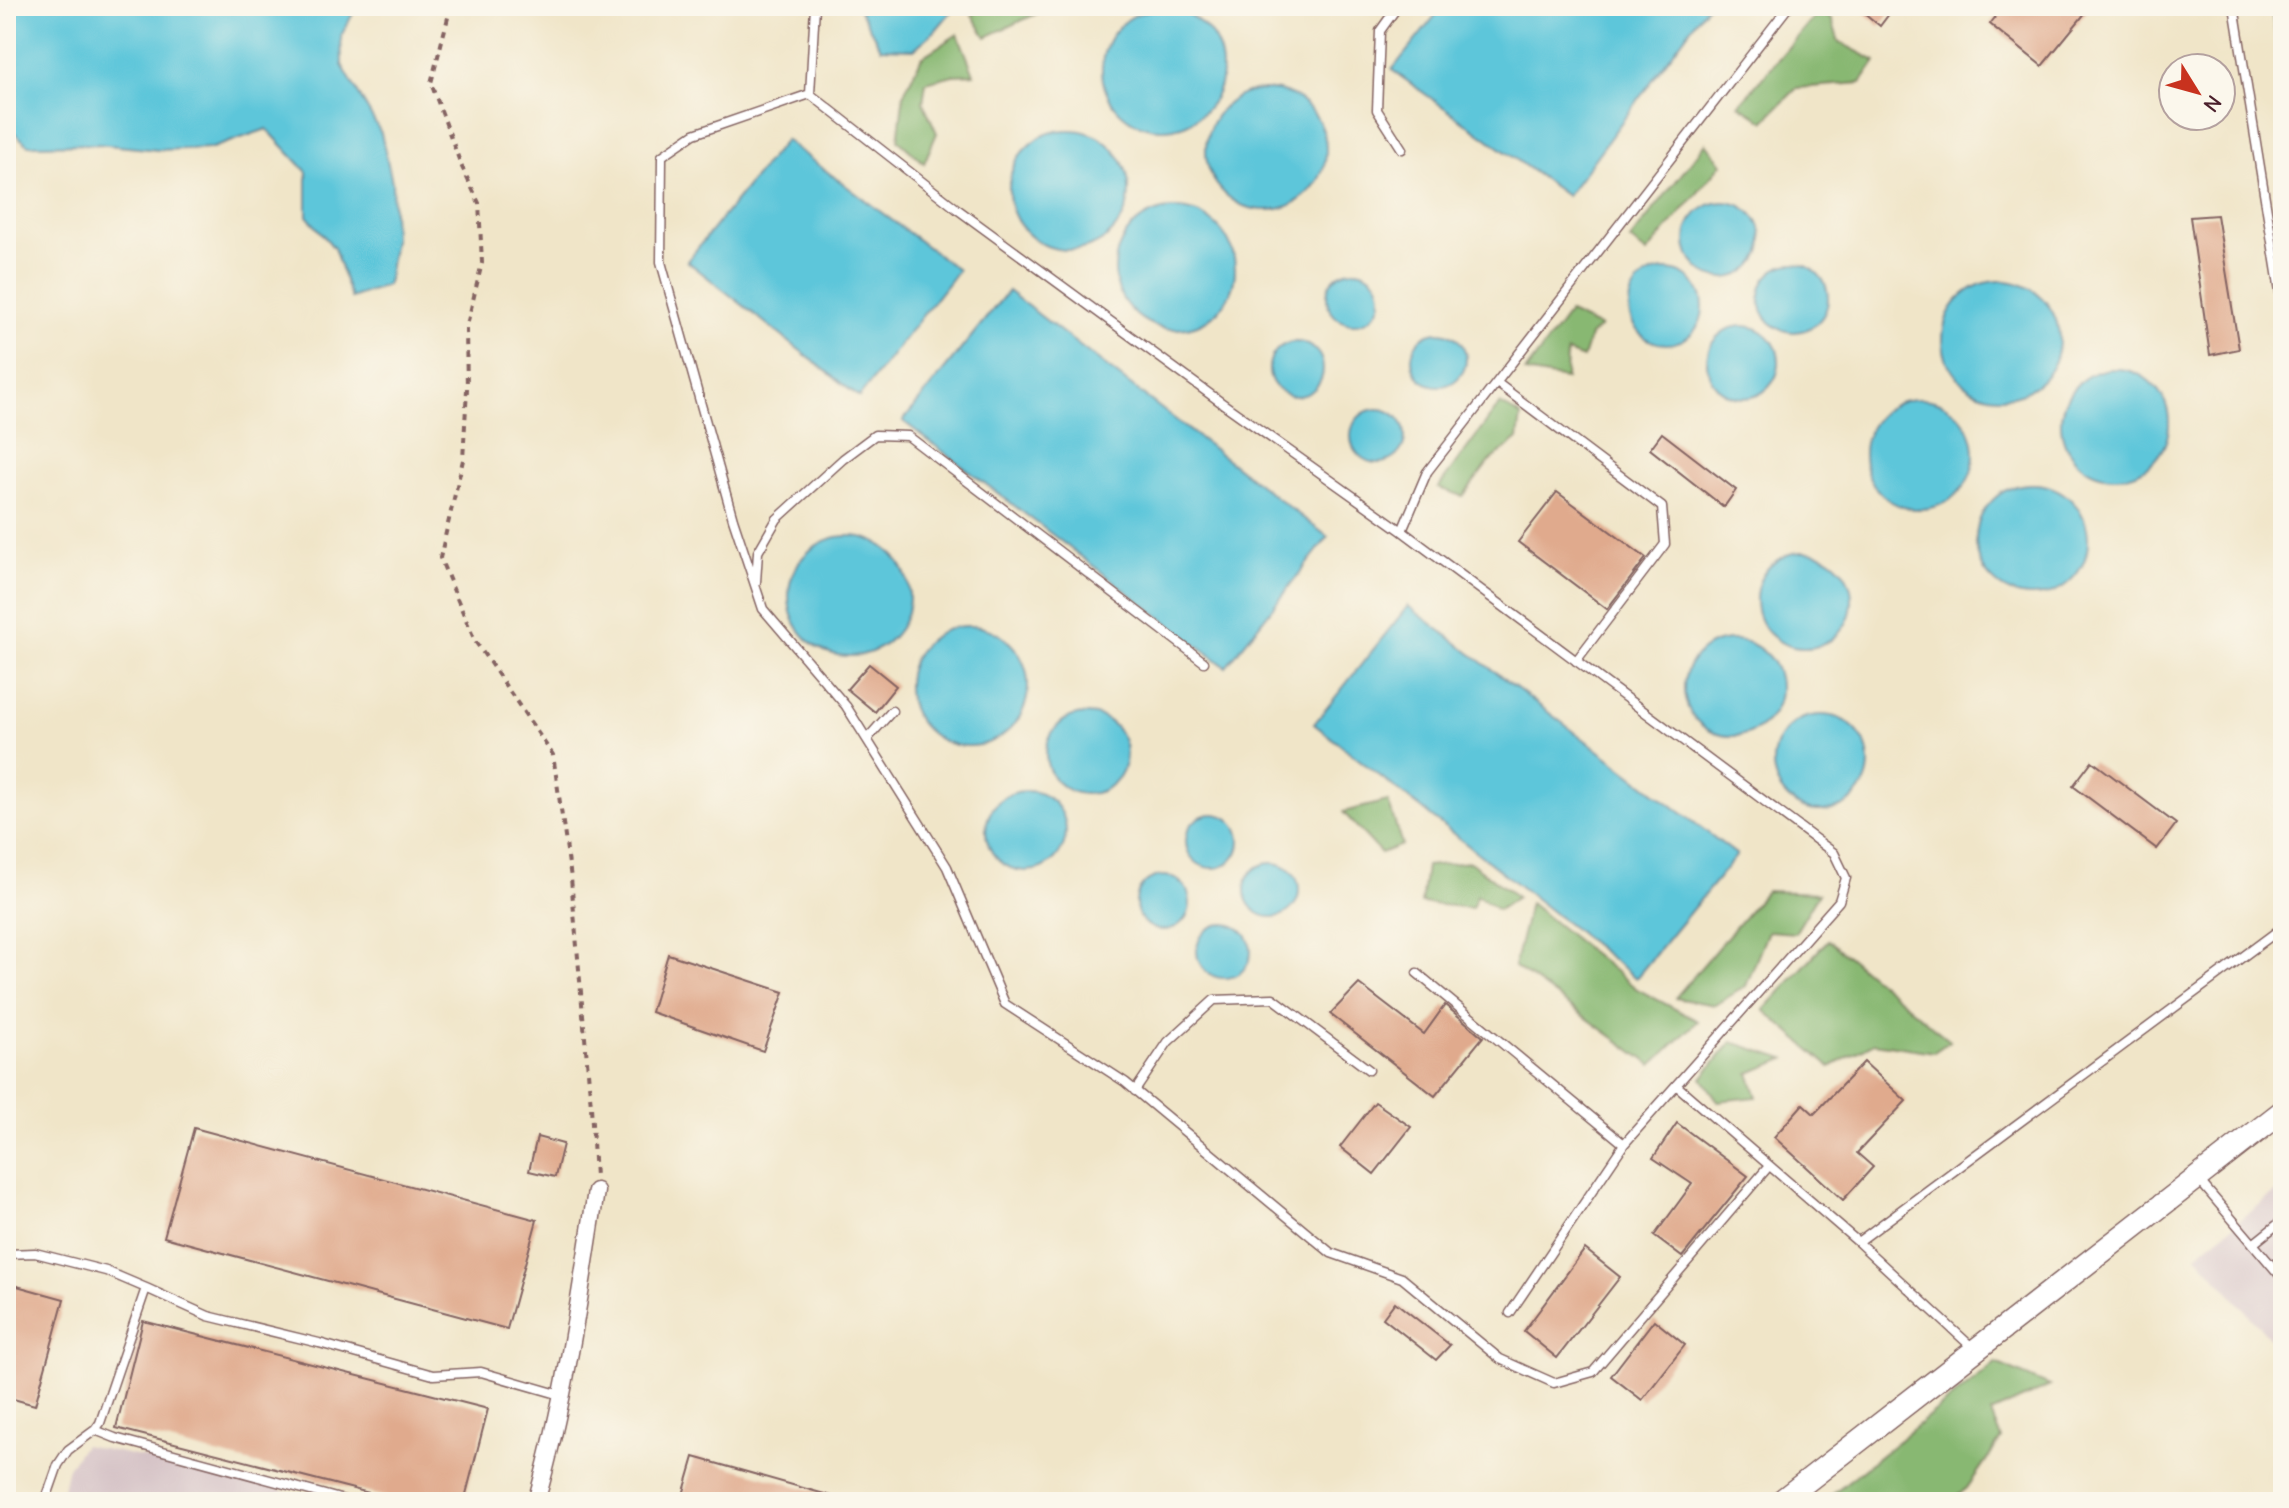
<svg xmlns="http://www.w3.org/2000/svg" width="2289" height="1508" font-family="'Comic Neue',sans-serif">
  <rect width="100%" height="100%" fill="#fbf7ec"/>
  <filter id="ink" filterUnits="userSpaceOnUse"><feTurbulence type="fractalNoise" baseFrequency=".0125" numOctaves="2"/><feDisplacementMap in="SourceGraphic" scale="16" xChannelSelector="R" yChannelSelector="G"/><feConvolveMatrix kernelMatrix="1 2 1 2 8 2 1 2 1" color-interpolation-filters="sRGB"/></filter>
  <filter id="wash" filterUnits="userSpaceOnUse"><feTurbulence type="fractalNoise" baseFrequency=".006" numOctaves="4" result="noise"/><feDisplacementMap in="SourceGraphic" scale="32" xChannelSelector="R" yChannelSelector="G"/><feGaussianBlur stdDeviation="1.8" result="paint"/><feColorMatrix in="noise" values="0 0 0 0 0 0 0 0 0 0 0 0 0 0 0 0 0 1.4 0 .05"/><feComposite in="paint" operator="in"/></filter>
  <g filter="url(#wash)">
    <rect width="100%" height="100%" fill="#f0e5c8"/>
    <path fill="#d2bec3" d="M2283,1186V1353L2196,1255Z
      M84,1445L222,1474L325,1502H60L68,1467Z"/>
    <path fill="#88b872" stroke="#696c4e" stroke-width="2" d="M987,6H1053L986,37L972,15Z
      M1820,10L1832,20L1839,42L1876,61L1861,83L1797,88L1764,121L1739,105Z
      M958,34L974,74L953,75L926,82L923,102L937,133L924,163L898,140L904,93L922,57Z
      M1706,143L1722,164L1647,253L1630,240Z
      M1569,313L1600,327L1590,336L1583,358L1567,352L1566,379L1525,372Z
      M1500,404L1521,416L1518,439L1488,463L1463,496L1438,488Z
      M1388,801L1402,845L1381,853L1343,812Z
      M1470,862L1517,897L1498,910L1477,895L1472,908L1421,903L1426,866Z
      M1766,891L1819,893L1795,933L1768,931L1746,986L1715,1005L1675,998Z
      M1530,903L1637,989L1698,1021L1652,1065L1514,966Z
      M1828,940L1950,1041L1934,1052L1874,1043L1830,1067L1764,1010Z
      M1732,1042L1785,1059L1749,1073L1757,1097L1718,1101L1702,1078Z
      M1996,1363L2050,1386L1991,1413L2001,1439L1967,1488L1950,1502H1822Z"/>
    <path fill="#5dc6da" stroke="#547282" stroke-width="2" d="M6,6H357L341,36L342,65L381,133L392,182L394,240L387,285L351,298L334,248L307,216V172L267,129L212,148L158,150L97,144L28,145L6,125Z
      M857,6H956L935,31L914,49L881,48Z
      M1443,6H1707L1567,196L1392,70Z
      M2271,6H2283V78Z
      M1102 69a60 60 0 1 1 120 0a60 60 0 1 1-120 0Z
      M1206 150a60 60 0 1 1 120 0a60 60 0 1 1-120 0Z
      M1009 190a60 60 0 1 1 120 0a60 60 0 1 1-120 0Z
      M785,140L958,270L859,397L687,261Z
      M1686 240a38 38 0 1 1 76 0a38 38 0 1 1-76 0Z
      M1115 269a60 60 0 1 1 120 0a60 60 0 1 1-120 0Z
      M1760 298a34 34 0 1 1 68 0a34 34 0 1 1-68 0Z
      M1629 307a37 37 0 1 1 74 0a37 37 0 1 1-74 0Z
      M1327 297a27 27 0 1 1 54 0a27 27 0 1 1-54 0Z
      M1943 339a58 58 0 1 1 116 0a58 58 0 1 1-116 0Z
      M1008,291L1328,537L1226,667L903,421Z
      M1707 362a36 36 0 1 1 72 0a36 36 0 1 1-72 0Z
      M1412 359a27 27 0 1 1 54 0a27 27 0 1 1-54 0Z
      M1269 369a27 27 0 1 1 54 0a27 27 0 1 1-54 0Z
      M2061 423a54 54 0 1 1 108 0a54 54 0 1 1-108 0Z
      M1864 454a55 55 0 1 1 110 0a55 55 0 1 1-110 0Z
      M1351 436a27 27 0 1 1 54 0a27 27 0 1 1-54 0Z
      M1976 540a56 56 0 1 1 112 0a56 56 0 1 1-112 0Z
      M789 596a60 60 0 1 1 120 0a60 60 0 1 1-120 0Z
      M1756 600a48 48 0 1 1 96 0a48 48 0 1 1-96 0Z
      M1408,606L1737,855L1636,978L1314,724Z
      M908 686a60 60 0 1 1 120 0a60 60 0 1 1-120 0Z
      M1684 688a48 48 0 1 1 96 0a48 48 0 1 1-96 0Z
      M1046 754a40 40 0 1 1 80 0a40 40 0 1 1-80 0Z
      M1773 763a48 48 0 1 1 96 0a48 48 0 1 1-96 0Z
      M986 831a40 40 0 1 1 80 0a40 40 0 1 1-80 0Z
      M1186 841a27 27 0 1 1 54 0a27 27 0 1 1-54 0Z
      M1245 890a27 27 0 1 1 54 0a27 27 0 1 1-54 0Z
      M1136 903a27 27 0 1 1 54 0a27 27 0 1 1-54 0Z
      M1197 951a27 27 0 1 1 54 0a27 27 0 1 1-54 0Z"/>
    <g id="blocks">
      <path fill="#e0aa8d" d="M1856,6H1895L1880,26Z
        M2004,6H2091L2042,66L1990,24Z
        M2217,215L2239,349L2210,355L2190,217Z
        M1662,433L1736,490L1724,507L1650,449Z
        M1557,492L1646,558L1607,609L1518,542Z
        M869,664L896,686L875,712L847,689Z
        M2092,761L2176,824L2157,849L2073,786Z
        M668,954L784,992L763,1051L651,1012Z
        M1359,984L1424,1034L1445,1005L1483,1037L1435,1096L1330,1014Z
        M1864,1062L1906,1101L1857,1153L1873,1167L1843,1200L1774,1137L1803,1104L1814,1114Z
        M1375,1102L1411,1127L1374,1174L1340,1147Z
        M1677,1123L1748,1176L1682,1257L1654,1236L1692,1184L1653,1158Z
        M194,1128L537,1220L507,1329L164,1237Z
        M537,1137L563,1144L555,1177L529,1171Z
        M1585,1249L1620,1277L1557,1358L1524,1331Z
        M6,1283L64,1299L35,1405L6,1397Z
        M1395,1302L1450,1345L1436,1360L1383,1318Z
        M1654,1320L1685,1345L1642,1400L1611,1376Z
        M143,1321L488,1409L464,1502H404L116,1428Z
        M694,1457L835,1497L834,1502H681Z"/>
    </g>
  </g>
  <g filter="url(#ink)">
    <use href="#blocks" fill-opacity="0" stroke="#846462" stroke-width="2"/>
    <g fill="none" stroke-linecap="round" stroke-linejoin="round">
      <g stroke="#846462" stroke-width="11">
        <path id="service" d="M1398,6L1380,31L1377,110L1402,149
          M2234,6L2283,310
          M810,94L815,6
          M1497,383L1662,507L1665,544L1576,661
          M1402,531L1222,403L957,209L810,94L694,134L662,156L661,262L733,519L763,609L846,706L947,867L1005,1004L1125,1082L1331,1253L1402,1278L1500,1359L1554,1383L1593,1372L1769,1166
          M756,582L758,552L777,519L843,459L875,435L908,436L1204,662
          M867,739L892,711
          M1417,973L1624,1144
          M1676,1085L1858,1242L1975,1350
          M1135,1091L1168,1042L1214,1000L1273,998L1369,1070
          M2198,1179L2283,1279
          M1858,1242L2283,927
          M2253,1244L2283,1220
          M6,1254L35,1253L106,1271L146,1288
          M1510,1313L1624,1144L1839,901L1846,878L1834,853L1402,531L1427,472L1789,6
          M95,1430L100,1423L146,1288L208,1316L319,1343L433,1375L481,1372L561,1395
          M45,1502L58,1465L68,1450L95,1430L115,1438L351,1502"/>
      </g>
      <g stroke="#846462" stroke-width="19">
        <path id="minor" d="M536,1502C565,1401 580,1295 596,1191"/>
      </g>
      <g stroke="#846462" stroke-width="25">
        <path id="tertiary" d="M1780,1502L2283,1111"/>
      </g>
      <path stroke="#846462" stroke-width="4" stroke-dasharray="6 6" stroke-linecap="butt" d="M451,6L431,83L461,165L479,203L482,263L466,329L467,389L463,460L440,558L475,641L553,755L571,878L591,1106L595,1177"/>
      <use href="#service" stroke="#fff" stroke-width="8"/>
      <use href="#minor" stroke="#fff" stroke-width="16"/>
      <use href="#tertiary" stroke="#fff" stroke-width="22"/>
    </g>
  </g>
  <rect width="2289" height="1508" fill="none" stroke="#fbf7ec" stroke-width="32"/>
  <g transform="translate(2197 92) rotate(127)"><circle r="38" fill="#fbf7ec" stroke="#b4a19f" stroke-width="2"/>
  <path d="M0-6L14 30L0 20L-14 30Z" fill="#c8321e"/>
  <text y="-12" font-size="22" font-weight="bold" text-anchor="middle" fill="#4a1f2b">N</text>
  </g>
</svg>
